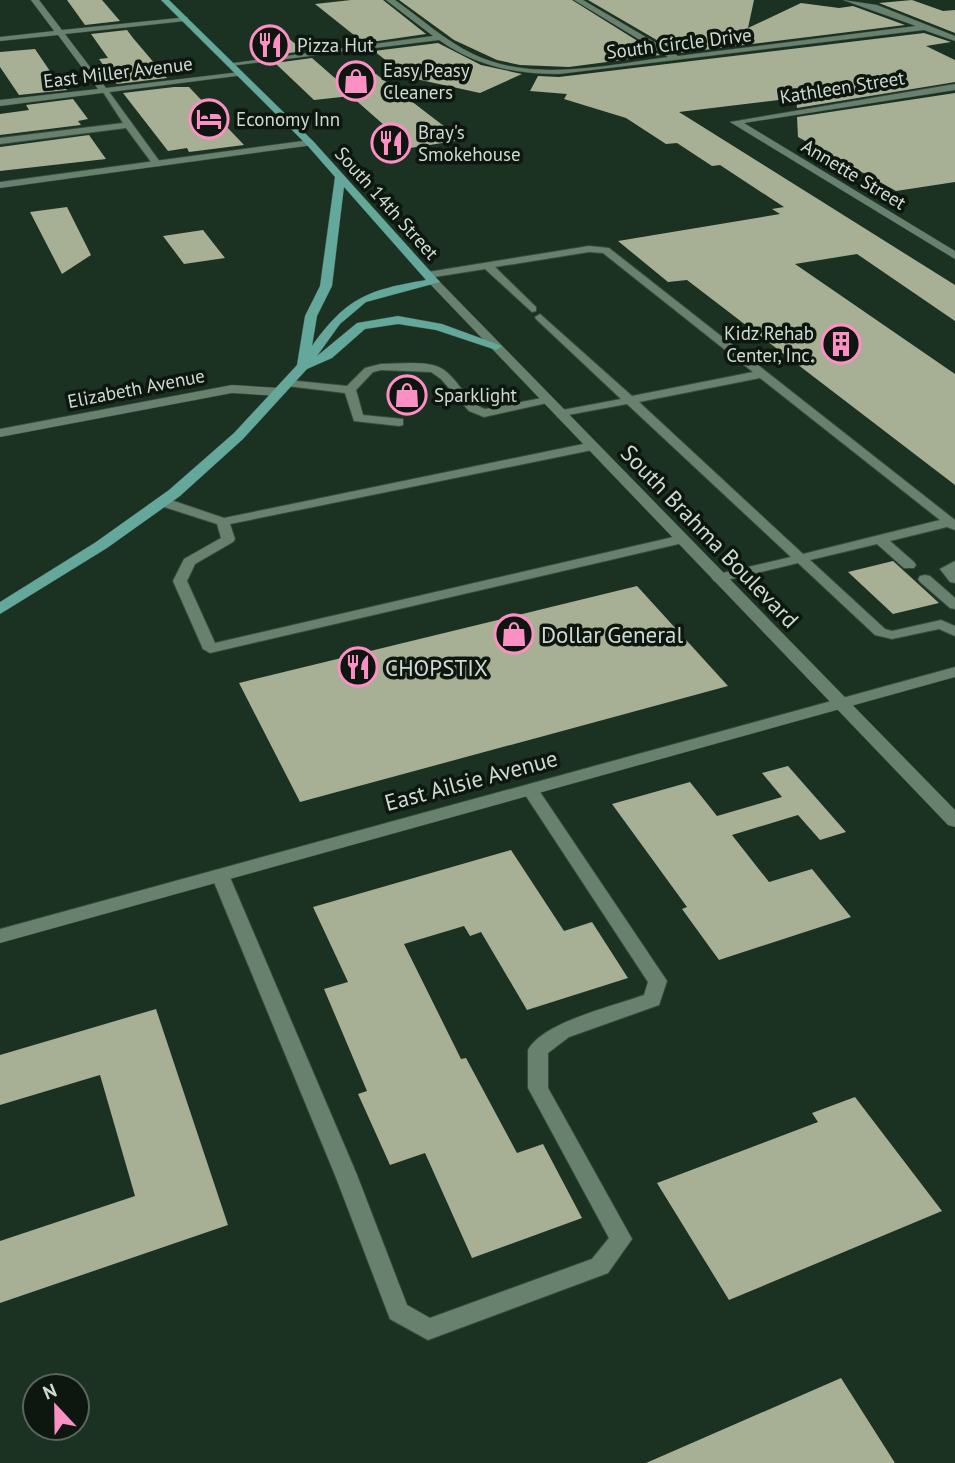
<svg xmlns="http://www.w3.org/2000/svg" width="955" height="1463" font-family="'PT Sans',sans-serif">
  <rect width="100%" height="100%" fill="#1b3122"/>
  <path fill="#a7af94" d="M67,0H102L120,21L85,25Z
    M351,0H383L426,34L364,43L315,4Z
    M399,0H572L660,55L569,67L520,65L497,60L454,40Z
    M588,0H754L748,28L801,3L839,8L853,6L905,25L679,53Z
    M912,0L943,11L955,10V33L879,3Z
    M127,30L133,38L167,78L117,84L99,59L108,58L91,34Z
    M924,33L951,42L926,46L955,60V82L797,108L796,98L679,112L955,285V321L857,254L795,264L955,374V485L687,280L668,282L618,241L780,214L772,209L784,207L720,165L712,166L677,143L666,144L626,118L564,99L567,94L530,91L538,76L559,77Z
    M287,37L304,51L267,56L251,41Z
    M438,43L481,65L522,74L480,93L407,77L374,51Z
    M35,49L56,80H59L67,90L19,95L0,67V52Z
    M312,58L336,79L376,74L462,140L410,148L351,96L314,100L275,63Z
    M174,87H189L244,145L189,152L187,148L168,151L123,93Z
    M955,93V182L896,191L798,137L797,117Z
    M73,99L88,119L78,121L81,125L0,135V114L29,110L26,105Z
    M89,135L106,159L0,171V147Z
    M67,207L91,255L62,274L30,212Z
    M203,230L225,258L184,264L163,236Z
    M893,561L915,581L939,603L893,614L848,572Z
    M637,586L728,686L300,802L239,683Z
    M788,766L846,832L820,840L798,815L732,835L769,882L812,869L851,917L719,960L682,909L687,907L612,804L690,782L717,816L782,797L762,773Z
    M511,850L564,931L592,922L628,978L527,1010L481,932L470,936L464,926L404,944L461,1059L466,1058L517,1153L543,1144L582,1218L472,1258L425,1153L390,1165L358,1094L367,1091L324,989L348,982L313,907Z
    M156,1009L228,1225L0,1303V1241L135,1196L100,1075L0,1105V1055Z
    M855,1097L942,1211L729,1300L657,1183L818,1122L812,1113Z
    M841,1378L895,1463H646Z"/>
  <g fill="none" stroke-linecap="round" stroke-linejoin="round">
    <g stroke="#394b3e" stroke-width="2">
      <path id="service" d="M101,89H107L160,162V166H154L126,128L0,144V138L123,123Z
        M589,246L609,248L955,520V530L947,527L890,541L914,562L916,565L914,568H904L877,544L810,560L885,629L892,631L941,620L955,626V636L939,629L892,639L875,635L798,563L719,582L714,581L712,578L714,575L791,557L627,404L557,417V411L621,399L536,319L535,317L540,314L632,396L753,372L603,253L589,252L495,267L536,307V311L532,312L485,269L428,278L423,275L428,272ZM760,378L940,520L803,554L639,402Z
        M381,364C398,364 420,361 436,366C457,373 464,402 485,409L547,397L553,400L547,403L484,417L469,411L441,379L431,372L381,370L373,372L356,390L363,415L403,419V425L399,426L354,421L345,393L287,386L281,383L287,380L347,386L365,368Z
        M593,442L599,446L597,449L230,524L235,539L233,542L195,564L187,581L215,643L682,535L689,539L687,542L210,653L203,649L173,581L184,559L221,538L217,524L158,505V499H168L224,518Z
        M955,561V583L950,582L940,569Z
        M925,575L930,576L955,598V609L950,608L920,582L918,579L920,576Z
        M530,785L536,786L667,981L659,1005L569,1037L548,1053V1088L632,1239L608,1273L428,1340L390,1319L335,1175L211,875L214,871H226L229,875L357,1175L407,1305L430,1318L592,1259L609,1238L528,1088V1050C543,1022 614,1006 644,995L648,982L522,790Z"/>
    </g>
    <g stroke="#394b3e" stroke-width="1">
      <path id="minor" d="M31,0H39L62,30L188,17L185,21L65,34L106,88L240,72L244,75L0,106V100L98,89L58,35L0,41V37L54,31Z
        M386,0H395C422,19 444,40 473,54C532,83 606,65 668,57L574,0H583L678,56L916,26L843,0L877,5L955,36V41L924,30L559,74C514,74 476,66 439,40L230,66L226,64L433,36Z
        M955,84V90L744,123L955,251V259L730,122Z
        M310,140L315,143L313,145L0,188V182Z
        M232,385L280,388L286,392L280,396L232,393L0,437V429Z"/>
    </g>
    <g stroke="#394b3e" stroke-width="1">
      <path id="tertiary" d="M955,667V677L0,943V929Z"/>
    </g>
    <g stroke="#394b3e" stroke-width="1">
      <path id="secondary" d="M430,280H438L955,810V827L948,825L430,284Z"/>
    </g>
    <g stroke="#394b3e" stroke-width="1">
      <path id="primary" d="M161,0H169L313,141L440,282L366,302L340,324L317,356L357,323L398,316L442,324L502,346L496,350L436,330L398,324L365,329L332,358L307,369L243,439L180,496L107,548L0,614V602L96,542L169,490L234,433L297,365L305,316L320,286L335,177L307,145ZM344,187L426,280C368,290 347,297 312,346L317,316L332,286Z"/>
    </g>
    <use href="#service" fill="#68806e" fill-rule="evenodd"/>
    <use href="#minor" fill="#68806e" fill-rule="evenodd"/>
    <use href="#tertiary" fill="#68806e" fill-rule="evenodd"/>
    <use href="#secondary" fill="#68806e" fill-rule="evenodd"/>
    <use href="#primary" fill="#63a89a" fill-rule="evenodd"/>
  </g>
  <defs>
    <g id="restaurant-ring" transform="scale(2.0125)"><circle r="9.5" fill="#0d160f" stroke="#fc8fc3" stroke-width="1.5"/><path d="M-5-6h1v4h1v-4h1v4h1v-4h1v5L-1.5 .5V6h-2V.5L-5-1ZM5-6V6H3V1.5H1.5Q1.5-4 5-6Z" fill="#fc8fc3"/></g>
    <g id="shop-ring" transform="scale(2.0125)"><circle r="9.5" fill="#0d160f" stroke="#fc8fc3" stroke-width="1.5"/><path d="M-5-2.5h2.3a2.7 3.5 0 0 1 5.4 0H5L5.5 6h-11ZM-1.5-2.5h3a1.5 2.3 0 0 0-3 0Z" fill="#fc8fc3"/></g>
    <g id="hotel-ring" transform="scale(2.0125)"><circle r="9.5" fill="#0d160f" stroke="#fc8fc3" stroke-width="1.5"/><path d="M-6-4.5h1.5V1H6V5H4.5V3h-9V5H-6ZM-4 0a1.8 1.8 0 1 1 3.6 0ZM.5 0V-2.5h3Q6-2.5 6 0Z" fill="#fc8fc3"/></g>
    <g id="building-ring" transform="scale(2.0125)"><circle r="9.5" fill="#0d160f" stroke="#fc8fc3" stroke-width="1.5"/><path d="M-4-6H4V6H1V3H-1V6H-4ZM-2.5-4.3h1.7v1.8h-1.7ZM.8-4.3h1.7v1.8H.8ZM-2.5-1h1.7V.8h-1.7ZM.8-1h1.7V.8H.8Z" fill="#fc8fc3"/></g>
  </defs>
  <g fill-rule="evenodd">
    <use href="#restaurant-ring" x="270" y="45"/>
    <use href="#shop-ring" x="356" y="81"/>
    <use href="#hotel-ring" x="209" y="119"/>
    <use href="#restaurant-ring" x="391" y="143"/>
    <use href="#building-ring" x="841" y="344"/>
    <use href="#shop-ring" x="407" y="395"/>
    <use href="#shop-ring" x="514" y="634"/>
    <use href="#restaurant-ring" x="358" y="667"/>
  </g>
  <g text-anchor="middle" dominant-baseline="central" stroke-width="7" stroke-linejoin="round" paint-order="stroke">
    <g font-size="19" fill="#cedbd1" stroke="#0d160f">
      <text transform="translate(679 43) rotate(-7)">South Circle Drive</text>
      <text transform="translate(118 72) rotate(-7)">East Miller Avenue</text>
      <text transform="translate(842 87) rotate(-9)">Kathleen Street</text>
      <text transform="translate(854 174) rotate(31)">Annette Street</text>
      <text transform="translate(387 203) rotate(48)">South 14th Street</text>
      <text transform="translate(136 388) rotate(-11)">Elizabeth Avenue</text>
    </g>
    <g font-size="19" fill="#cedbd1" stroke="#0d160f" text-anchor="start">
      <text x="297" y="45">Pizza Hut</text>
      <text x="383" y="70">Easy Peasy<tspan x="383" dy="22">Cleaners</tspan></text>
      <text x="236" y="119">Economy Inn</text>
      <text x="418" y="132">Bray's<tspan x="418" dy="22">Smokehouse</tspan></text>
      <text x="814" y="333" text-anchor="end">Kidz Rehab<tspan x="814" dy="22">Center, Inc.</tspan></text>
      <text x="434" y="395">Sparklight</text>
    </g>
    <g font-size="23" fill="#cedbd1" stroke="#0d160f">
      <text transform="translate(710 536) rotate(46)">South Brahma Boulevard</text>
      <text transform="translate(471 780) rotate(-15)">East Ailsie Avenue</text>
    </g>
    <g font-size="23" fill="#cedbd1" stroke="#0d160f" text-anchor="start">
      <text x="541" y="634">Dollar General</text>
      <text x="385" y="667">CHOPSTIX</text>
    </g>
  </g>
  <g transform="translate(56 1407) rotate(338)"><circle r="33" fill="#0d160f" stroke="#5a655d" stroke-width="2"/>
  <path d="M0-5L12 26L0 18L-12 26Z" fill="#fc8fc3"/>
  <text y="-10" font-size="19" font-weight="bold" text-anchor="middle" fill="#cedbd1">N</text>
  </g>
</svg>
